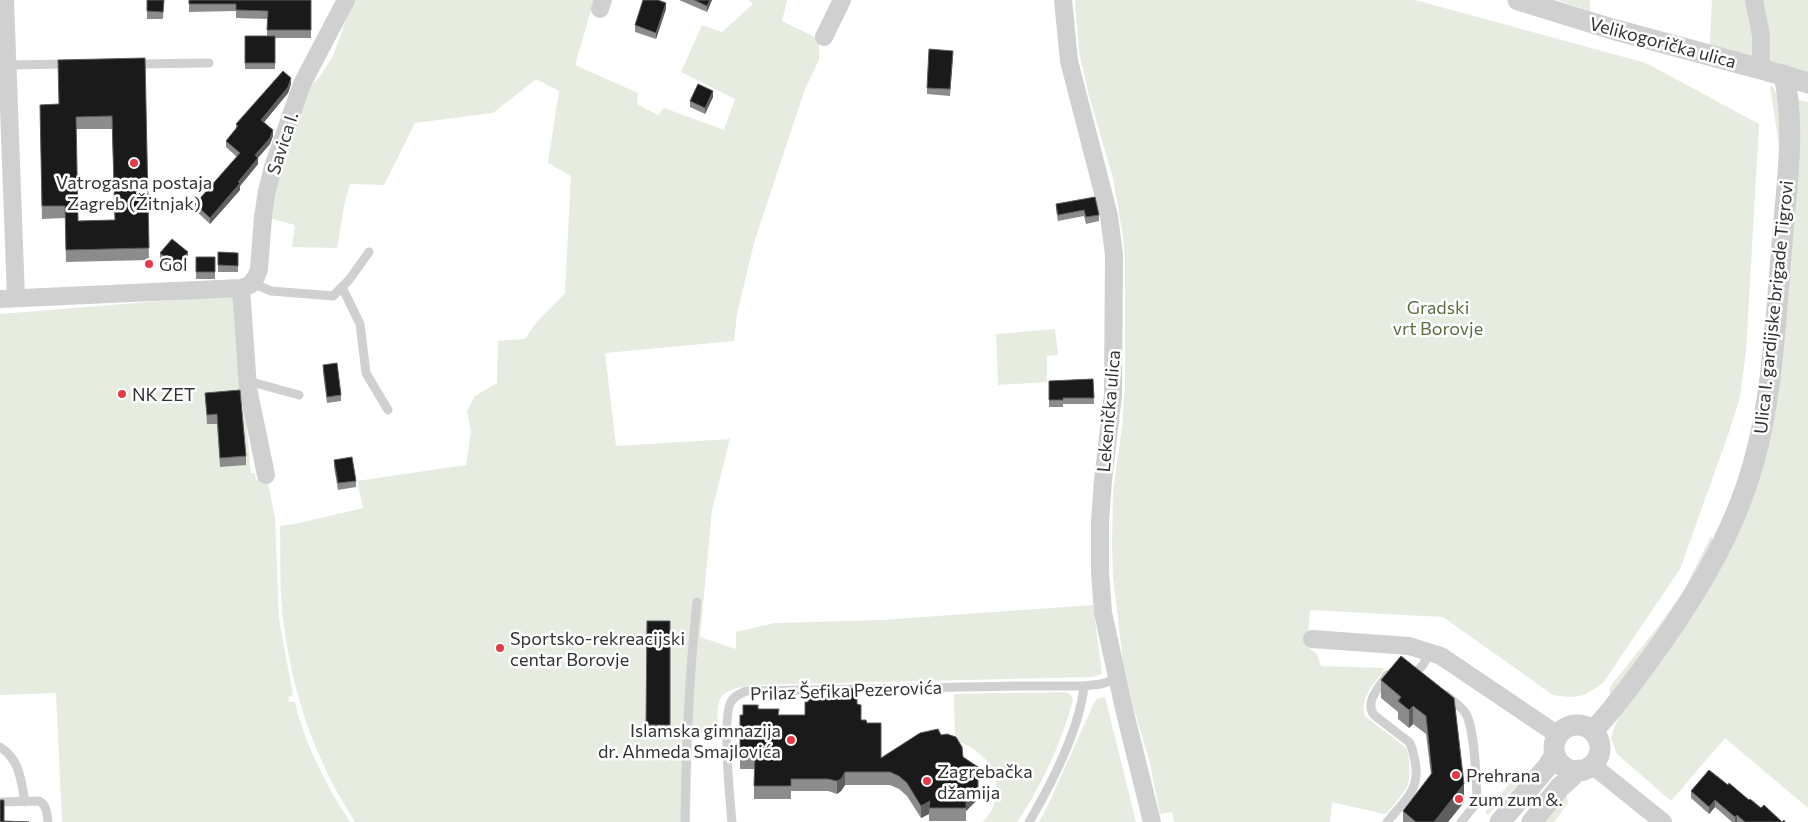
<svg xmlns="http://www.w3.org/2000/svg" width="1808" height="822" font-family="Commissioner,sans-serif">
  <rect width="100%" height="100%" fill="#fff"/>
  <path fill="#e6ecdf" d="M353,0H594L575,65L638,93L637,104L658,115L664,108L724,130L735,99L681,72L702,25L722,32L753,4L748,0H787L782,21L819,39V60L805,89L754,243L737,314L734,341L605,353L616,446L730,439L712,510L700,637L736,649V632L775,623L881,620L1093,605L1102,674L1093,677L751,685C725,690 715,693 718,723L712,724V732L692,734L690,822H355C314,758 292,693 283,618C279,588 281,556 280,526L295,524L363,508L357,481L466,465L471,431L467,411L475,396L497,383L498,341L525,339L536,323L565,293L571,176L548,163L559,91L536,79L493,113L415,123L384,185L350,184L345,201L337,248L292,247L295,225L272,219L280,170L308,89L321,75L333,56Z
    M1075,0H1415L1646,63L1759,124L1746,352L1740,397L1728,435L1680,569L1603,683C1583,697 1578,699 1553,695L1443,617L1310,610L1307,646L1317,654L1321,666L1385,668C1375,683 1359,698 1365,716L1406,748C1410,755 1411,780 1407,787C1402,796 1393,805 1387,813L1384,814L1332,802L1330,822H1174L1172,812L1160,814L1150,764L1133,705L1123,662L1113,577L1112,544L1113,492L1122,427L1125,386V263L1123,237L1113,178L1089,96L1079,52Z
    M1557,0H1590V11Z
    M1712,0H1746L1753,32L1754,56L1710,45Z
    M1762,0H1808V74L1770,62Z
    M1772,85C1783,103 1780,126 1779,146L1770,86Z
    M1795,99L1808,102V808L1725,738L1671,801L1617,754L1611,738L1615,725L1626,704L1754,475Z
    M234,295L251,473H255L256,480L267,478L275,518L279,619L293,695L288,697L289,702H295C304,743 327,787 350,822H62L56,693L0,695V314Z
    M1055,329L1058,355L1047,356V382L998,385L996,334Z
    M1711,536L1714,544L1686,596L1610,696L1609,691L1612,684L1656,629L1683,592Z
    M1065,692L1069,693L1073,699C1063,740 1041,787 1017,822H983C1001,804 1001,774 982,756C974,748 965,744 955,740L954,694Z
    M1105,697L1136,822H1039L1048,805L1094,703L1097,699Z
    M1523,771L1530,772L1488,815L1485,812L1519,773Z
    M1566,791L1568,803L1554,822H1540Z"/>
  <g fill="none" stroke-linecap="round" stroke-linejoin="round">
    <path stroke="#d0d0d0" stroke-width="9" d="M133,64L209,63
      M8,65L68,64
      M252,283L271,291L333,296L349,280L369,252
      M342,287L360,324L366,373L388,410
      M248,381L299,395
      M1417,671L1423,665L1430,652
      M1446,695C1451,700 1459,705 1464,711C1475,724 1476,778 1477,797L1475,805L1461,822
      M0,747C20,759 21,781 25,802
      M0,802L39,801C47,805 47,814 48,822
      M685,822C686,748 689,675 697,602
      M732,822C730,801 722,717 731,702C734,696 740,694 746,691L1021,686H1084
      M1029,822C1051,785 1080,728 1084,686L1101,684L1117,679
      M1387,822C1404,801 1421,790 1415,761C1413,754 1413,748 1409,742L1374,715C1364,701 1380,687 1387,675"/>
    <path stroke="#d0d0d0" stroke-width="18" d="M5,0L16,298
      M1063,0L1069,61L1109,216L1114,255L1113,395L1103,480L1100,522V572L1103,613L1125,713L1152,822
      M1754,0L1761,35V69
      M600,9L603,0
      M824,37L842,0
      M241,288L248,388L266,475
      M0,299L241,288L250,285L256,277L259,269L263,217L267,191L273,167L302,84L346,0
      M1312,639L1409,646L1441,656L1558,735
      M1592,765L1663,822"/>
    <path stroke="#d0d0d0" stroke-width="21" d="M1518,0L1612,29L1761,69L1808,83
      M1554 748a23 23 0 1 1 46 0a23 23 0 1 1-46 0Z
      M1593,731C1612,711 1628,689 1645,666C1690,605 1734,536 1754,461C1773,394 1776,314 1782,244C1786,189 1796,130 1784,75
      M1500,822L1548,766L1555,755
      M1532,822L1559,788L1579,770"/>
  </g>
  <path fill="#8c8c8c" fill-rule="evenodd" d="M147,0H164L163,19H147Z
    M189,0H311V38H275V69H245V36H267V19L236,18V11L189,12Z
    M679,0H712L707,12Z
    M666,9L656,39L635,32V25Z
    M953,57L950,96L927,94V88Z
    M145,58L149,260L66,262L65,218L42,219L40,105L58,104ZM76,129H112L115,220L78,221Z
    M291,84L288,93L264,122L273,136L270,144L258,158V164L240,186V190L210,224L195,210V204L237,157L226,147V141L236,129V124Z
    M713,97L705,114L690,107V101Z
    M1095,197L1099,215V221L1086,224L1084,216L1058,221L1056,210V204Z
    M218,252L238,253V272H218Z
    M160,253L188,259L176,273L160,260Z
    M196,257H215V279H196Z
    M323,365L341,395V401L327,403L323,372Z
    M1093,379L1094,404H1063V407H1049V381Z
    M205,393L246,456V465L220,467L217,424H207Z
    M334,460L356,481V487L338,490L334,467Z
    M647,621H670V734H646Z
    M1401,656L1464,802L1448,822H1403V811L1431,775L1426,734L1413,724L1409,728L1398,719V712L1381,698V680Z
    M857,704L861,720L867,723L881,758L941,735L963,757L978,799L966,811V821H929V814L921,818L907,796L899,789L890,785H845L841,791L837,794L828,791H791V799H754V769H740V715H743L758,709L779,715H805Z
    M1728,785L1761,808L1782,822H1785H1732L1715,807L1709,814L1691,798V791Z"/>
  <path fill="#5f5f5f" d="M710,0H712L707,12V6Z
    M666,3V9L656,39V33Z
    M291,78V84L288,93L261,126V120Z
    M713,91V97L705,114V108Z
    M273,130V136L270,144L255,161V155Z
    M258,158V164L240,186V190L210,224V218L238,182Z
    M188,252V259L176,273V266Z
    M1413,706V724L1409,728V710Z
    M978,767V799L966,811V798Z
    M845,772V785L841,791L837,794V781Z
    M1464,784V802L1448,822H1434Z
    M1715,800V807L1709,814V807Z
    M930,801L929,814L921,818V806Z
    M1737,815V822H1735V817Z"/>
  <path fill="#1a1a1a" stroke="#5f5f5f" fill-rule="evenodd" d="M147,0H164L163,12L147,11Z
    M189,0H311V30H267L268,11L236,10V4H189Z
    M643,0H658L666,3L656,33L635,25Z
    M694,0H710L707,6Z
    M245,36H275V63H245Z
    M929,49L953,51L950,89L927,88Z
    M145,58L149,248L66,250L65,206H42L40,105L59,104L58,60ZM112,116L115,220L78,221L76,117Z
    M283,71L291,78L288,87L261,120L273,130L270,138L255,155L258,158L238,182L240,183L210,218L195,204L240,153L226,141L238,126L236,124Z
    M698,84L713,91L705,108L690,101Z
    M1095,197L1099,215L1086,217L1084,210L1058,215L1056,204Z
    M172,239L188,252L176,266L160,253Z
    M218,252L238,253V266L218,265Z
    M196,257H215V272H196Z
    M337,363L341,395L327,397L323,365Z
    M1093,379L1094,398H1063V400H1049V381Z
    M240,390L246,456L220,458L217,414L207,415L205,393Z
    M352,457L356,481L338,483L334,460Z
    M647,621H670V725H646Z
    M1401,656L1454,698L1464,784L1434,822H1416L1403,811L1432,773L1426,716L1413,706L1409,710L1398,701L1401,697L1381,680Z
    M837,688L857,689V704L861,705V720H866L867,723H881V758L920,733L938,729L941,735L947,734L956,737L962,747L963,757L978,767V787L966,798V808H929L930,801L921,806L907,783L899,776L890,772H845L841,779L837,781L828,779H791V786H754L755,756H740V715H743V705H758V709H779L778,715H805V702H808V697H829Z
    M1709,770L1728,785L1729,783L1749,800L1750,799L1761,808L1764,805L1782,822L1784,820L1785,822H1745L1737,815L1735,817L1715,800L1709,807L1691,791Z
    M0,800H4V821L29,822H0Z"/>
  <g fill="#e63946" stroke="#fff" stroke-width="2">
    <circle cx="134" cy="163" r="5"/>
    <circle cx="149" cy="264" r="5"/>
    <circle cx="122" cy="394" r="5"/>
    <circle cx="500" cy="648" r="5"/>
    <circle cx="791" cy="740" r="5"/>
    <circle cx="1456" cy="775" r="5"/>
    <circle cx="927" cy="781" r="5"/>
    <circle cx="1459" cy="799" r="5"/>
  </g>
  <g text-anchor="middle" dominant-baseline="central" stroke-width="5" stroke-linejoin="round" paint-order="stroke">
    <g font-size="18" fill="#333" stroke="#fff">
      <text transform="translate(1663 42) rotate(15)">Velikogorička ulica</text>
      <text transform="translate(282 143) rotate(-72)">Savica I.</text>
      <text transform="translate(1773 307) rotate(-84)">Ulica I. gardijske brigade Tigrovi</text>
      <text transform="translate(1108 411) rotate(-85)">Lekenička ulica</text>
      <text transform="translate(846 690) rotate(-2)">Prilaz Šefika Pezerovića</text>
    </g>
    <g font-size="18" fill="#333" stroke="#fff" text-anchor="start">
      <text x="134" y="182" text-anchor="middle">Vatrogasna postaja<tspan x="134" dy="21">Zagreb (Žitnjak)</tspan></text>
      <text x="159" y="264">Gol</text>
      <text x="132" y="394">NK ZET</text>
      <text x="510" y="638">Sportsko-rekreacijski<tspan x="510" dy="21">centar Borovje</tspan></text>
      <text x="781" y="730" text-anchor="end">Islamska gimnazija<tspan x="781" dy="21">dr. Ahmeda Smajlovića</tspan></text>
      <text x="937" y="771">Zagrebačka<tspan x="937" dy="21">džamija</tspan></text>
      <text x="1466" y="775">Prehrana</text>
      <text x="1469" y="799">zum zum &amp;.</text>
    </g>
    <g font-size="18" fill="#56703f" stroke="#fff">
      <text x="1438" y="307">Gradski<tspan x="1438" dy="21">vrt Borovje</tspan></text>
    </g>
  </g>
</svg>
